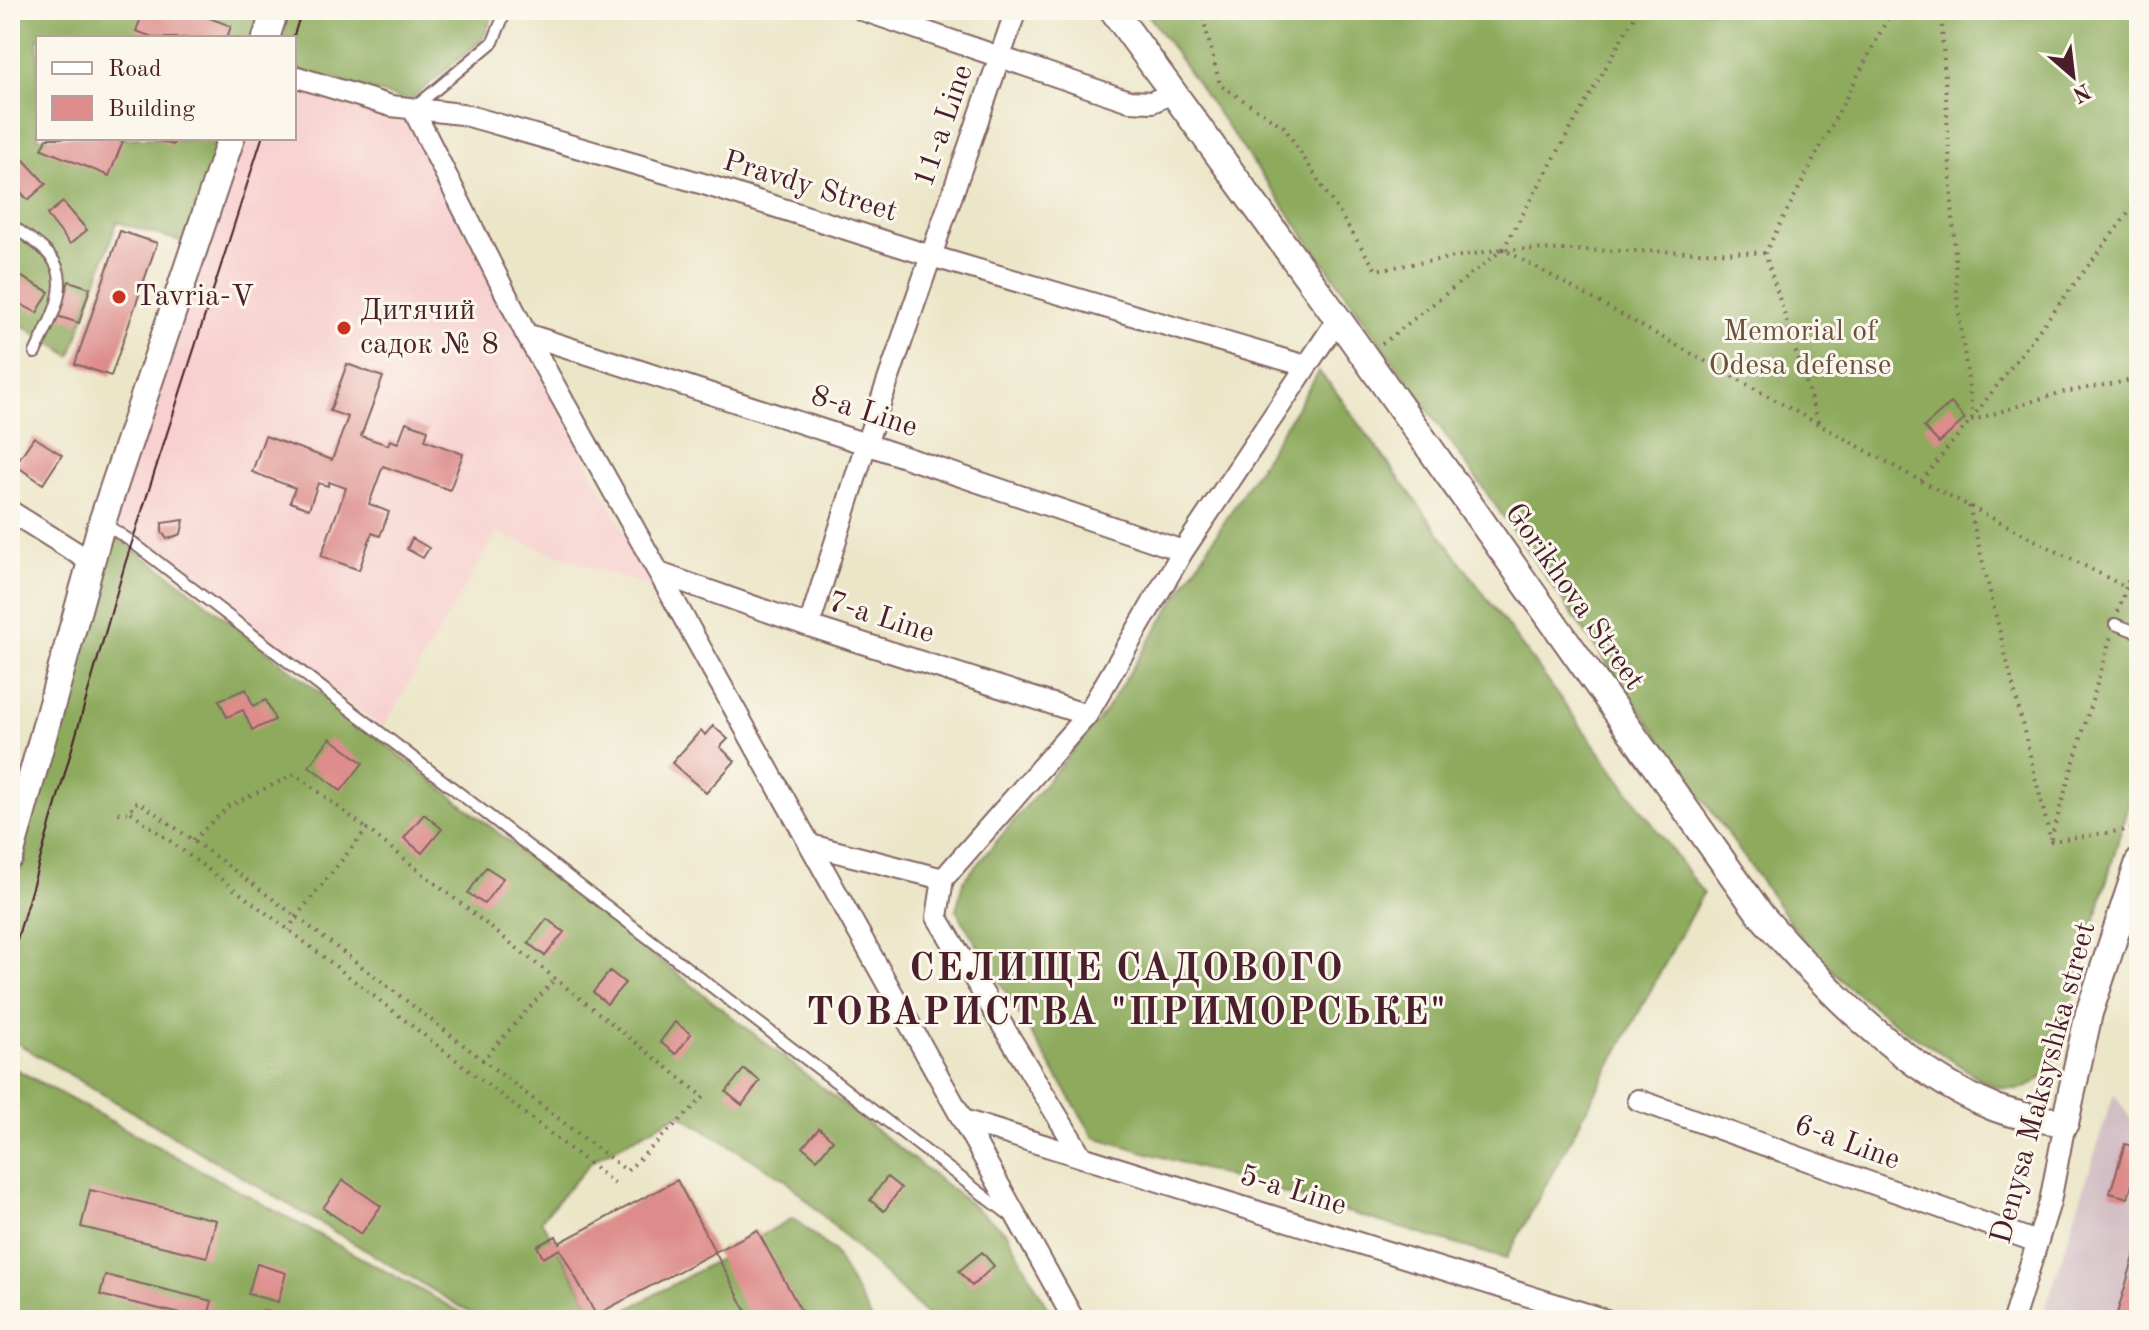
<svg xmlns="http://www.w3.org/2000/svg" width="2149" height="1330" font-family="'Old Standard TT',serif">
  <rect width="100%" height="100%" fill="#fbf7ec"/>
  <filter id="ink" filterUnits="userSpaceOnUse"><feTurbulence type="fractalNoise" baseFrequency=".0125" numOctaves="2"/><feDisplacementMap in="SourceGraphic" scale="16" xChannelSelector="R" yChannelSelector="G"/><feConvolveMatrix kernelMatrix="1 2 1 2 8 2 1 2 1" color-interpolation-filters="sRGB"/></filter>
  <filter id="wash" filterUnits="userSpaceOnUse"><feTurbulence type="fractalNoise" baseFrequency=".006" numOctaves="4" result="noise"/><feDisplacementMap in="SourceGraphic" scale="32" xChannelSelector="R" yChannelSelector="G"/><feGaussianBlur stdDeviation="1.8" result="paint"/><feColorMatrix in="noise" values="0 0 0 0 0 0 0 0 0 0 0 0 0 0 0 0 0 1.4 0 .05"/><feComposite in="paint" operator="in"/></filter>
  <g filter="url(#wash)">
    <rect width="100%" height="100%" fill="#ece6c9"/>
    <path fill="#f7d0cf" d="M294,84L406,121L654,589L496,533L383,728L106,518L239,138H294Z"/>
    <path fill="#d2bec5" d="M2114,1093L2139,1132V1320H2042Z"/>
    <path fill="#8daa5d" stroke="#6c6444" stroke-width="2" d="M10,10H267L258,38H38V138H224L189,244L117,222L71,356L10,318Z
      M283,10H495L483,39L409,101L294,69V38H274Z
      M1145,10H2139V767L2057,1055C2041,1087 2022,1096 1988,1084L1895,1023L1848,987L1802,939Z
      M1319,372L1333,388L1703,893L1506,1259L1094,1137L956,910L964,880L1102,716Z
      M106,531L168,573L1007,1233L1054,1320H932L787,1181L679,1114L593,1160L541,1220L599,1320H483L10,1039V878Z
      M10,1066L475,1320H10Z
      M793,1218L833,1251L872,1320H609Z"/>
    <g id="blocks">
      <path fill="#dd8c8b" d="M144,10H188L231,26L227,38H155L136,31Z
        M47,138H115L123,141L109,176L42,149Z
        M161,138H176L173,145L160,141Z
        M24,160L46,184L28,200L10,180V172Z
        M63,202L87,230L70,244L47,215Z
        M120,231L157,243L111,376L75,364Z
        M20,276L49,292L37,313L10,298Z
        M69,281L90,288L79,323L57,316Z
        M347,364L383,377L361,436L388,445L390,440L398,443L406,422L428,430L425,440L463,454L450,490L383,466L369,504L389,512L380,536L372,533L359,570L321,556L346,488L329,482L328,486L318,483L309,509L290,502L295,488L252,472L265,436L332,460L348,417L330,411Z
        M1951,403L1965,419L1939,443L1924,427Z
        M34,437L62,455L43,484L15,465Z
        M184,520L181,534L167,539L162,532V523Z
        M412,538L429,548L423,558L407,549Z
        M246,689L253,706L266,700L275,720L252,730L243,710L227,717L219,700Z
        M713,726L728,739L720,747L735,761L706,793L672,763L701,730L705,735Z
        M330,738L363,763L341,791L309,766Z
        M424,814L442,829L422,853L404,838Z
        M486,867L503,878L484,904L468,893Z
        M547,919L564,932L545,956L528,943Z
        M610,971L625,983L607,1004L593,992Z
        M675,1022L691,1034L676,1054L660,1042Z
        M744,1069L760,1081L742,1105L726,1092Z
        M819,1128L833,1140L817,1159L803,1147Z
        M2125,1144L2139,1148V1161L2128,1198L2110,1193Z
        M887,1177L901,1188L884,1211L870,1200Z
        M343,1180L381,1206L361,1234L323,1208Z
        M677,1180L715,1252L757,1230L806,1320H751L715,1252L596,1315L560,1249L543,1258L537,1246L556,1236L559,1243Z
        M90,1190L216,1220L207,1257L81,1227Z
        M2138,1244L2139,1320H2115Z
        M982,1252L994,1266L972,1286L959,1271Z
        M257,1264L286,1273L278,1302L248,1294Z
        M105,1275L212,1301L207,1320L100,1295Z
        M263,1310L298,1319V1320H261Z"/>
    </g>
  </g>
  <g filter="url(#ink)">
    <use href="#blocks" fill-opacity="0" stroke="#836562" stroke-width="2"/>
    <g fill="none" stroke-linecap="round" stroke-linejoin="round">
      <g stroke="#836562" stroke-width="14">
        <path id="service" d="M415,107L493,42L506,10
          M10,224C25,236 50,249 57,267C68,295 46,328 35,353
          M102,522L132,542L1008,1214
          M2115,624L2139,633"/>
      </g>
      <g stroke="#836562" stroke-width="24">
        <path id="minor" d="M862,10L1129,101L1152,102L1175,92
          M294,76L391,106L461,114L483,120L707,185L931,256L1306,366
          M413,109L526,334L1074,1320
          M526,334L866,444L1183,551
          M10,511L91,562
          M659,573L809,626L1087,715
          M809,626L866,444L1016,10
          M810,845L943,879
          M1638,1100L2037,1242
          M963,1120L1606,1320
          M1082,1157L937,917L943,879L1087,715L1183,551L1338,319
          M2013,1320L2050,1202L2065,1123"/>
      </g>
      <g stroke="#836562" stroke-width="30">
        <path id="tertiary" d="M1113,10L1338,319L1760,914C1822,985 1905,1072 1993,1107C2016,1116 2041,1119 2065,1123L2089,1013L2139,862
          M266,38L275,10
          M10,856L102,522L231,138"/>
      </g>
      <path stroke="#836562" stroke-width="4" stroke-dasharray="2 6" stroke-linecap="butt" d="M1201,10L1220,85L1284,127L1376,270L1503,249L1765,253
        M1941,10L1958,306L1973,417
        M1503,249L1638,10
        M1382,344L1503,249L1921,481L2139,594
        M1971,421L2059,393L2139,379
        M1818,422L1765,253L1892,10
        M1921,481L1973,417L2139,199
        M1969,506L2051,841L2139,828
        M2118,612L2139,547
        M131,812L289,930L619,1187
        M118,813L131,812L134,803L139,802C306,919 465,1048 627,1171L704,1097L367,829L295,918L289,930
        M2051,839L2111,636
        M193,840L229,806L295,774L367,829
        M482,1061L555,979"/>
      <use href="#service" stroke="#fff" stroke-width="10"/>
      <use href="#minor" stroke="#fff" stroke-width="20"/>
      <use href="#tertiary" stroke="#fff" stroke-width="26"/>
      <path stroke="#4a1f2b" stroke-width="2" d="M293,38L302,10
        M10,964L125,564L262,138"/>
    </g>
  </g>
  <g fill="#c8321e" stroke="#fbf7ec" stroke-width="3">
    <circle cx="119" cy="297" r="8"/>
    <circle cx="344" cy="328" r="8"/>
  </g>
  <g text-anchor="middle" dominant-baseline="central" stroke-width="6" stroke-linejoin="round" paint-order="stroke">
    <g font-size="30" fill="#4a1f2b" stroke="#fbf7ec">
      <text transform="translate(944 126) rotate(-71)">11-a Line</text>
      <text transform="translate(810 187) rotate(17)">Pravdy Street</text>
      <text transform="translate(864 412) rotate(18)">8-a Line</text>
      <text transform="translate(1574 597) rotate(55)">Gorikhova Street</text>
      <text transform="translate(881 618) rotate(18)">7-a Line</text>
      <text transform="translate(2044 1083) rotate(-75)">Denysa Maksyshka street</text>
      <text transform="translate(1847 1143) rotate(20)">6-a Line</text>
      <text transform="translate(1293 1191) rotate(17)">5-a Line</text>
    </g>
    <g font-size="30" fill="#4a1f2b" stroke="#fbf7ec" text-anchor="start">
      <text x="135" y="297">Tavria-V</text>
      <text x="360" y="311">Дитячий<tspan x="360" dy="34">садок № 8</tspan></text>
    </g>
    <g font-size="30" fill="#69513e" stroke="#fbf7ec">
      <text x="1800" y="332">Memorial of<tspan x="1800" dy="34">Odesa defense</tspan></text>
    </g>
    <g font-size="38" font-weight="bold" letter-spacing="2" fill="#4a1f2b" stroke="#fbf7ec">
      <text x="1127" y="970">СЕЛИЩЕ САДОВОГО<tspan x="1127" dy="44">ТОВАРИСТВА "ПРИМОРСЬКЕ"</tspan></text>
    </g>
  </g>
  <rect width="2149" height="1330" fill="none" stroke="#fbf7ec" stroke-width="40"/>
  <rect x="36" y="36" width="260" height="104" fill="#fbf7ec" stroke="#b4a19f" stroke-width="2"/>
  <rect x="52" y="62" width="40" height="12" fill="#ffffff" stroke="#b4a19f" stroke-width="2"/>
  <text x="108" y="76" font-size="24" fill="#4a1f2b">Road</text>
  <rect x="52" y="96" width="40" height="24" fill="#dd8c8b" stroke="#b4a19f" stroke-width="2"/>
  <text x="108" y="116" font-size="24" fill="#4a1f2b">Building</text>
  <g transform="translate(2073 76) rotate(152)" stroke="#fbf7ec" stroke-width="6" paint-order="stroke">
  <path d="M0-6L14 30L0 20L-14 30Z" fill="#4a1f2b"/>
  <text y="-12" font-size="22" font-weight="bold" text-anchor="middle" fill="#4a1f2b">N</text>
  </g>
</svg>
